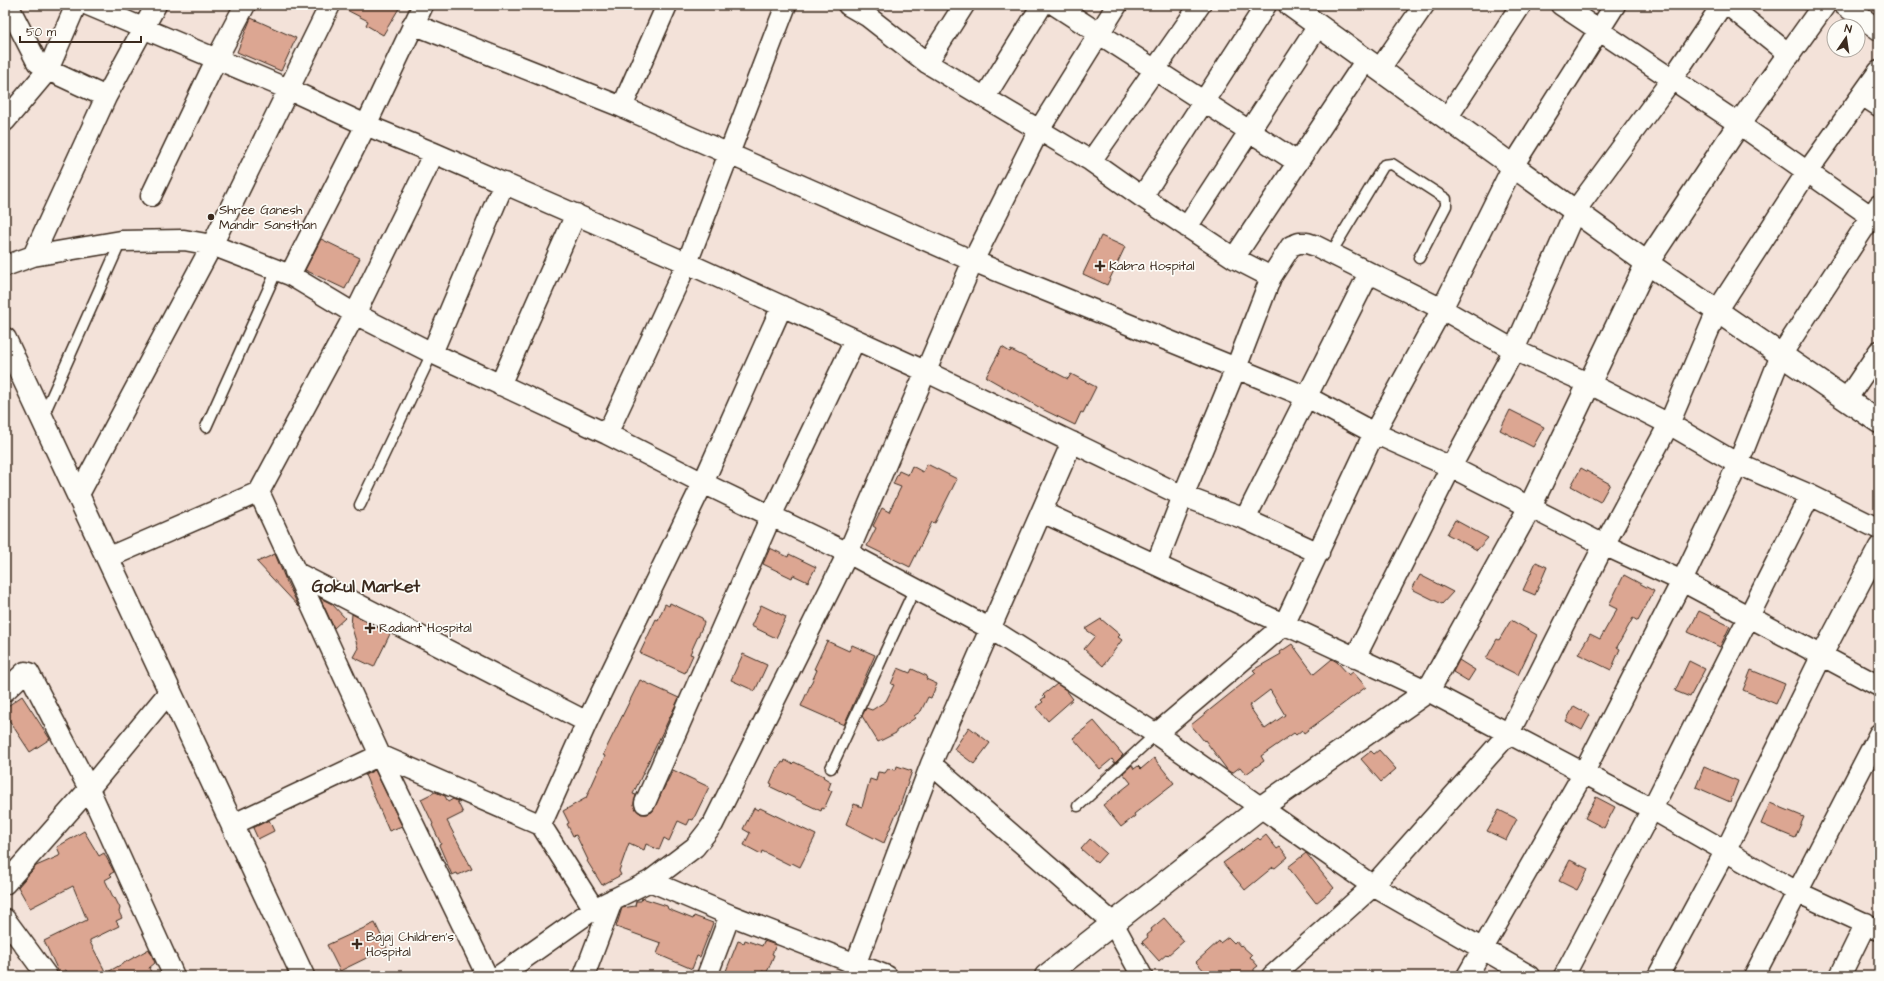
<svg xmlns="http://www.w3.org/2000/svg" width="1884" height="981" font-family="'Architects Daughter',sans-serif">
  <rect width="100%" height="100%" fill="#f3e2d9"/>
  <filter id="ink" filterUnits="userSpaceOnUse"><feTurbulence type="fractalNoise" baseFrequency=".025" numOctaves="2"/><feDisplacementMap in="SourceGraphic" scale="8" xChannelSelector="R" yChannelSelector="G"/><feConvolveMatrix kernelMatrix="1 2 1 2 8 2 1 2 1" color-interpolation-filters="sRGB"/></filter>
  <g filter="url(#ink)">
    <path fill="#dca692" stroke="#3b2a1e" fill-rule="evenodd" d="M341,5H401L383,35L366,25L368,21L341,7Z
      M251,18L296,38L281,71L237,52Z
      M1101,236L1125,247L1107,285L1083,274Z
      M321,239L360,258L345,289L305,270Z
      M1002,347L1010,352L1011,350L1068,379L1071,374L1096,387L1083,413L1081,412L1075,425L1044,410L986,377Z
      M1510,410L1544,427L1533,447L1500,430Z
      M927,464L957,479L935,523L932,522L910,567L867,546L876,528L873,526L882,508L889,512L901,487L893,484L899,471L908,475L912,466L923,472Z
      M1581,468L1610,484L1600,502L1571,486Z
      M1455,520L1488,538L1477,550L1447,534Z
      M770,548L788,557L789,554L816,567L808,582L793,575L792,578L763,564Z
      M275,554L285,578L299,607L257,562Z
      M1536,562L1547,567L1535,595L1523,590Z
      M1420,575L1453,592L1442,604L1412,589Z
      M1624,575L1654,591L1638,621L1633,618L1617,647L1620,649L1611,670L1578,654L1590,634L1600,639L1617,609L1609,605Z
      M320,598L332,604L345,618L334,628Z
      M670,603L702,618L704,623L690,654L693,655L685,673L640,653L656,619L658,620L665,604L669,606Z
      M761,605L786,617L776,638L751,626Z
      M1699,611L1730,626L1720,647L1688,632Z
      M352,614L390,634L374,667L353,657L358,648L351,625Z
      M1101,619L1120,635L1118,637L1122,640L1103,666L1084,649L1095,636L1085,629Z
      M1511,620L1537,635L1518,675L1486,659L1497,639L1499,640Z
      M827,641L849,651L852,645L875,655L844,725L801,706L817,670L814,669Z
      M1292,644L1314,674L1332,659L1337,662L1349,675L1353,672L1366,687L1304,733L1302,730L1296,735L1294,733L1261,756L1264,761L1246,774L1240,767L1232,773L1228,771L1205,740L1204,741L1191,725L1256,673L1253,670L1281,654L1280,652ZM1270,690L1285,715L1265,729L1249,706Z
      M743,654L767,665L755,691L731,680Z
      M1459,660L1475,670L1468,681L1453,672Z
      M1689,661L1705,669L1690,697L1675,691Z
      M898,668L910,673L912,669L927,676L926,679L937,684L931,698L928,697L921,711L914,716L915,718L896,731V733L878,742L862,716L866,708L872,710L886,701L894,685L891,684Z
      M1751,670L1785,684L1776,704L1743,690Z
      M640,680L679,698L633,794L636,795L634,804L636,809L641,814H647L652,812L673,770L709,787L693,820L690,819L687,825L678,821L669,841L664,838L659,850L646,844L644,850L629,843L619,871L621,875L602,885L587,861L588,860L576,835L573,836L567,824L569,823L563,811L586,798L605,756L603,755Z
      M1057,684L1066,690L1073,699L1048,721L1036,707L1043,702L1041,700L1045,697L1043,695Z
      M22,696L50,739L30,752L5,714V708Z
      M1574,706L1590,715L1582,730L1566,721Z
      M1094,721L1123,755L1115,763L1112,759L1100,769L1073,738Z
      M969,727L990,743L974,764L954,749Z
      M1379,750L1396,769L1381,782L1361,759L1371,751L1374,754Z
      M1154,758L1174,783L1134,814L1135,816L1121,827L1103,805L1131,783L1123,773L1132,765L1134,769L1138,766L1141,769Z
      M785,760L792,764L794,762L824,776L823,777L831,782L828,790L832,791L824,809L822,808L821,811L771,787L772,784L770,783L777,767L779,768L782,762L784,763Z
      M897,766L912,771L897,814H896L884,843L846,824L854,804L862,807L870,779L876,781L878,772L885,773L888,769L896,770Z
      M1704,767L1738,781L1730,802L1696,787Z
      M375,770L402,826L389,831L365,775Z
      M435,792L445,796L448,802L453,799L457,801L463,813L447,821L472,869L458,875L457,873L452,875L439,845L441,844L432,825L433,824L421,799Z
      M1596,797L1615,807L1604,828L1585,818Z
      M1770,803L1804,817L1795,838L1761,824Z
      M754,808L758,810L760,808L816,835L800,867L792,863L790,865L762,851L761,854L744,845L750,833L743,829Z
      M1499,810L1517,819L1506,840L1487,831Z
      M269,820L274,831L258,839L253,828Z
      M84,831L99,856L104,853L114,872L110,874L112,876L105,880L114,899L115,898L120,908L119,912L122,918L116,921L119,926L90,940V942L106,973L149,949L155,963L149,968L153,976H69L66,970L59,973L44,941L87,920L73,886L30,908L18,887L36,866L59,856L60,854L57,847Z
      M1266,835L1277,849L1280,847L1288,857L1275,868L1273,867L1245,890L1223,863L1258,838L1260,840Z
      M1090,839L1106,853L1097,863L1081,849Z
      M1306,853L1334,888L1316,903L1288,867Z
      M1570,860L1588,869L1577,890L1559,881Z
      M642,898L667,906L668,909L693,919L694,916L713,923L700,957L697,956L692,969L657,954L661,943L616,927L622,908L635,906L636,901H641Z
      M1164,918L1184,941L1168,955L1167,954L1159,961L1142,942L1148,937L1147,935L1152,931L1151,929Z
      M375,923L387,948L340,971L327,945Z
      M1228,937L1234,943L1236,941L1240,946L1241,945L1252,955L1250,957L1258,966L1254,969V976H1209L1196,962L1219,941L1220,943Z
      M745,940L762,946L764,941L776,945L772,954L774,955L768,970L766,972L762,971L760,976H724L738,941L744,943Z"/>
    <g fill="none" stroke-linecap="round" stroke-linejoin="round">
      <g stroke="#3b2a1e" stroke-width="13">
        <path id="lane" d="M1331,253L1384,165L1392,164L1446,199V206L1419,258
          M43,416L121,241
          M206,427L277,270
          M360,505L432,353
          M831,768L915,588
          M1078,806L1156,734"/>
      </g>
      <g stroke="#3b2a1e" stroke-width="23">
        <path id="street" d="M8,5L37,62L48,70L106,97
          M88,5L288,89L366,125L434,153L687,263L927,372L1183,496L1245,519L1319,553
          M848,5L867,16L927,63L1091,161L1142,197L1234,258L1271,277
          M1055,5L1297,162
          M1561,5L1739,124L1879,222
          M1728,5L1790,55
          M1844,5L1879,30
          M413,24L622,107L973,261L1307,397L1374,433L1451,467L1604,545L1682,581L1879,686
          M927,63L964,5
          M1379,70L1424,5
          M1862,95L1879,106
          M985,97L1042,5
          M622,107L667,5
          M1447,118L1521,5
          M5,121L48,70L76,5
          M1091,161L1200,5
          M151,196L216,60L245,5
          M1142,197L1266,5
          M1187,227L1318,26
          M33,256L106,97L156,5
          M1234,258L1366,60
          M5,266L33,256L121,241L184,240L212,245L290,275L355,314L432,353L607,434L703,483L848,553L991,629L1156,734L1373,886L1530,976
          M290,275L366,125L423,5
          M432,353L504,183
          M500,385L576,214
          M1846,400L1879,351
          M607,434L687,263L786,5
          M259,492L380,755L487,976
          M78,496L212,245L330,5
          M1042,512L1428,691L1652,809L1797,892L1879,930
          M1245,519L1369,273
          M107,558L259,492L355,314L434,153
          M1156,565L1183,496L1236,368L1271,277L1291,246L1299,243H1307L1316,246L1442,309L1514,350L1590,384L1669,424L1738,464L1810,495L1879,529
          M295,572L587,722
          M1355,658L1451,467L1514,350L1575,211L1672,79L1722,5
          M5,691L25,672L29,673L89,789L174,976
          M1156,734L1284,625L1374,433L1442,309L1513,166L1615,5
          M931,764L1113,923L1142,976
          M645,803L771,516L855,340
          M232,825L380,755L541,825L594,909
          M541,825L587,722L703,483L782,306
          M650,881L730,915L887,976
          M5,884L89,789L170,691
          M5,919L47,976
          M499,976L594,909L650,881L695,847L713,824L848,553L973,261L1039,130L1117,5
          M584,976L613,899
          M707,976L730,915
          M851,976L931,764L1072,442
          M1272,976L1373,886L1509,733L1604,545L1669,424L1717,311L1807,172L1879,71
          M1467,976L1583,774L1682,581L1738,464L1781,355L1879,205
          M1564,976L1652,809L1810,495
          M1658,976L1725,852L1822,655L1879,547
          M1754,976L1879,734
          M1840,976L1866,923"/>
      </g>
      <g stroke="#3b2a1e" stroke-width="25">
        <path id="secondary" d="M1290,5L1647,263L1879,422
          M5,339L303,976
          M1046,976L1260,808L1428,691L1530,507L1647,263L1739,124L1824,5"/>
      </g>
      <use href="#lane" stroke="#fdfcf7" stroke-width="10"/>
      <use href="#street" stroke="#fdfcf7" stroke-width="20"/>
      <use href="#secondary" stroke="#fdfcf7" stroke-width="22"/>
    </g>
  </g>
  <g fill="#3b2a1e" stroke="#fdfcf7" stroke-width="1.5">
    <circle cx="211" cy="217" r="4"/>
    <path d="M1098 260h4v4h4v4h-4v4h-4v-4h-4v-4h4z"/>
    <path d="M368 622h4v4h4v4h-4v4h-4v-4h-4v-4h4z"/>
    <path d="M355 938h4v4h4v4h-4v4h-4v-4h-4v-4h4z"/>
  </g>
  <g text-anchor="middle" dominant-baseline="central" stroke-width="3.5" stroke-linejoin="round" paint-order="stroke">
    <g font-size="13" fill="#3b2a1e" stroke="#fdfcf7" text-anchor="start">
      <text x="219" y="210">Shree Ganesh<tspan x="219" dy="15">Mandir Sansthan</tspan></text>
      <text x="1109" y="266">Kabra Hospital</text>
      <text x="379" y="628">Radiant Hospital</text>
      <text x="366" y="937">Bajaj Children's<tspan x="366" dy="15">Hospital</tspan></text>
    </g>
    <g font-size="17" font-weight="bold" fill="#3b2a1e" stroke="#fdfcf7">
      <text x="366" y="587">Gokul Market</text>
    </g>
  </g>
  <rect width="1884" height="981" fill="none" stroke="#fdfcf7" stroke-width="20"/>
  <rect x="10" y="10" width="1864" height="961" fill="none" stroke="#3b2a1e" stroke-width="1.5" filter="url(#ink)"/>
  <g transform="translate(1846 38) rotate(13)"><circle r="19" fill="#fdfcf7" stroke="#afa8a0"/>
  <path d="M0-3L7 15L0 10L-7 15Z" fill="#3b2a1e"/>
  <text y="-6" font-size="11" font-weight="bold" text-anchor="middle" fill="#3b2a1e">N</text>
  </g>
  <path d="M20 36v6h121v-6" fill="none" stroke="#3b2a1e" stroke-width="2"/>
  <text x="26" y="36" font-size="12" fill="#3b2a1e" stroke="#fdfcf7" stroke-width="3" paint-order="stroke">50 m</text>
</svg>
